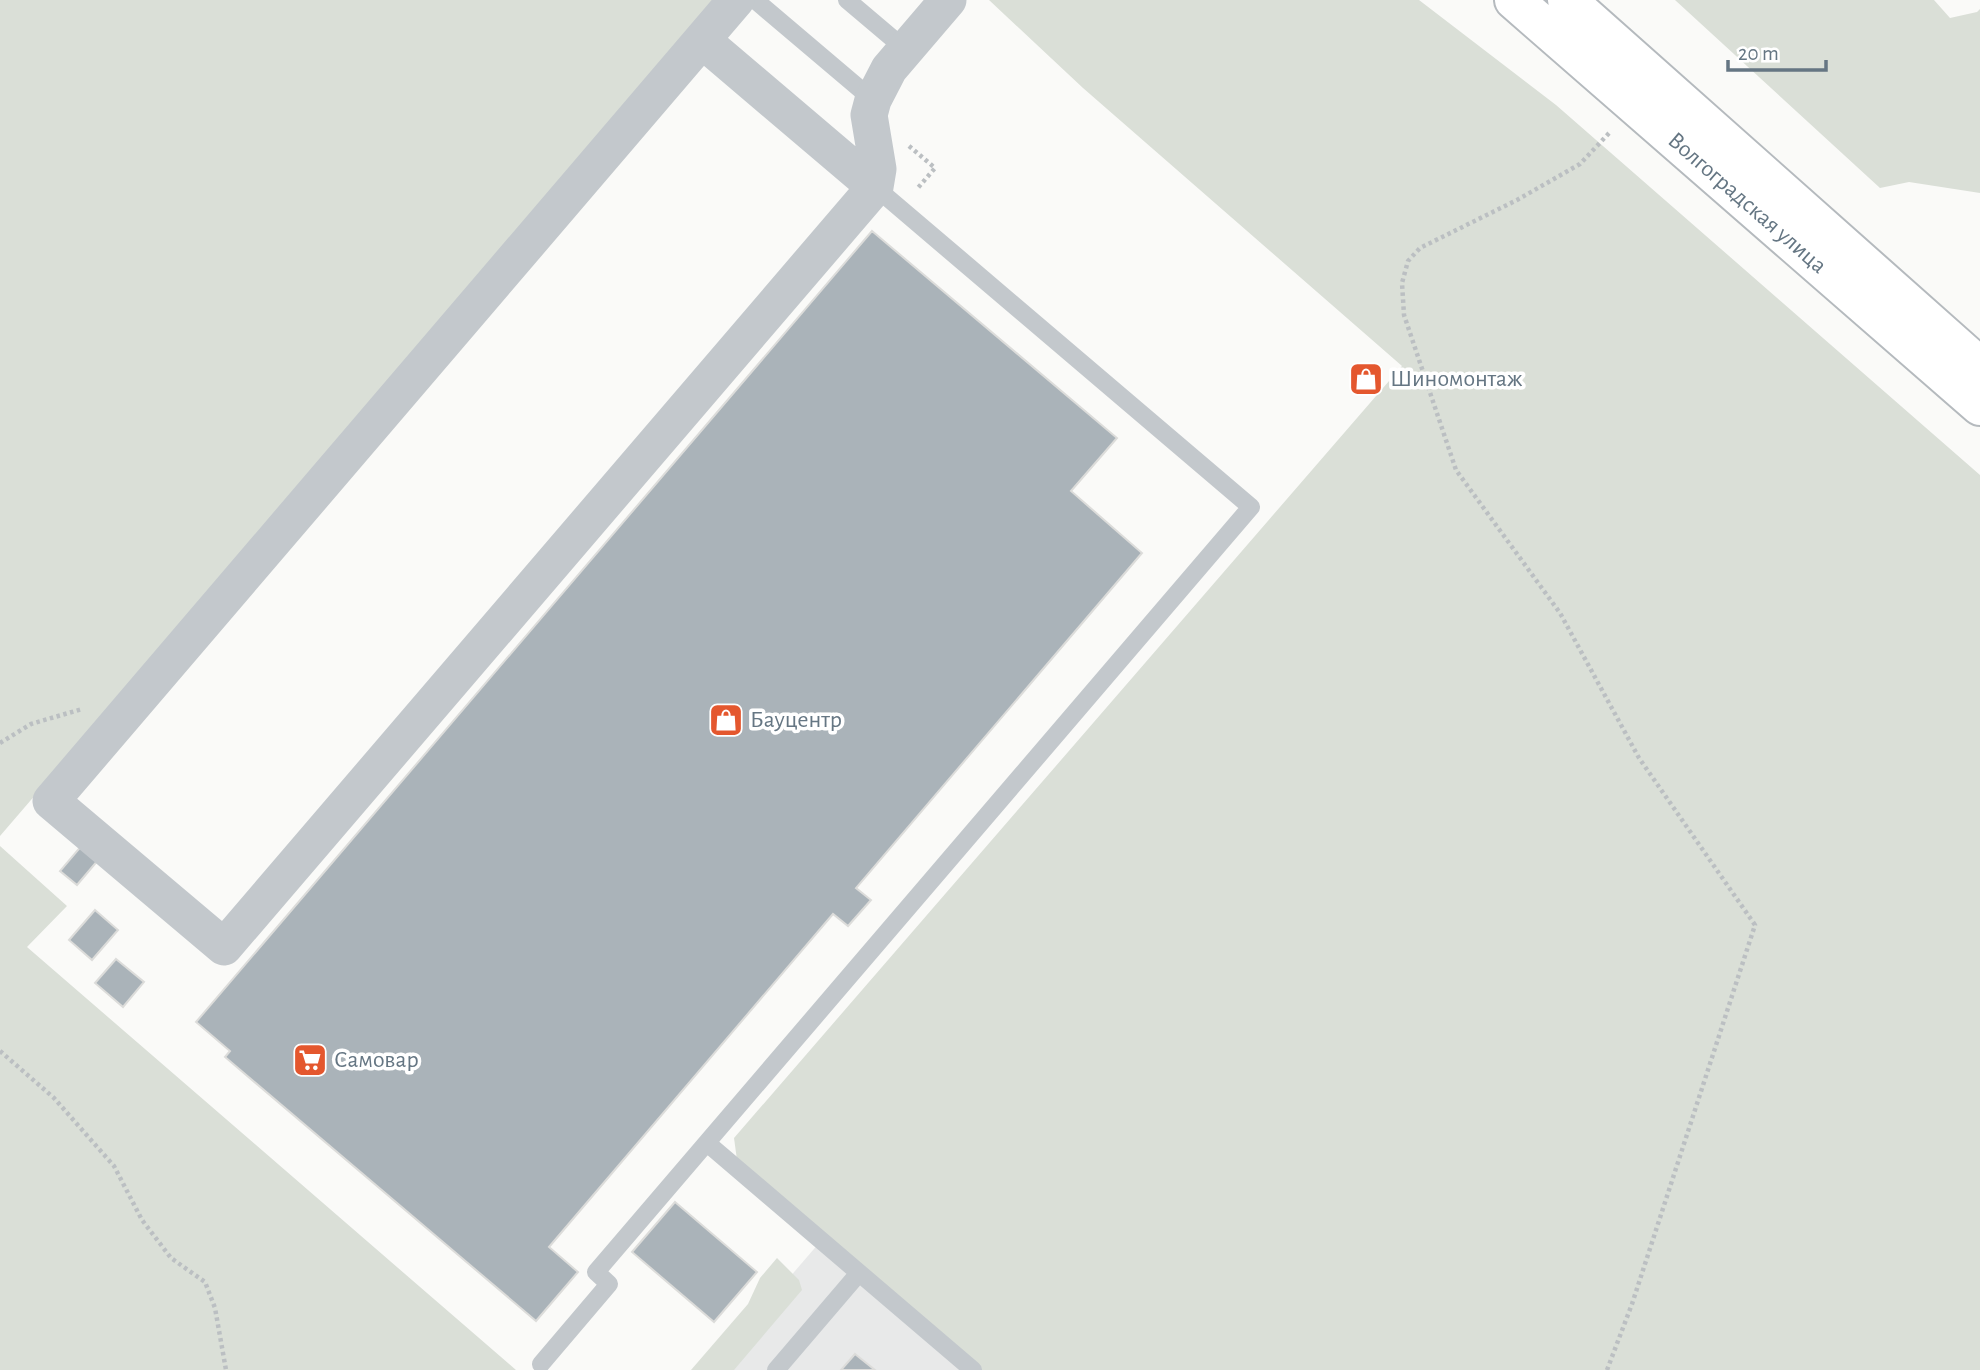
<svg xmlns="http://www.w3.org/2000/svg" width="1980" height="1370" font-family="'Alegreya Sans',sans-serif">
  <rect width="100%" height="100%" fill="#fafaf8"/>
  <path fill="#e8e9e9" d="M868,1186L1084,1370H710Z"/>
  <path fill="#dadfd7" d="M0,0H719L0,836Z
    M989,0H1419L1556,105L1980,475V1370H979L737,1160L734,1138L1402,366L1083,88Z
    M1675,0H1934L1950,18L1977,12L1980,9V193L1909,182L1880,188Z
    M0,846L67,906L27,947L516,1370H0Z
    M777,1258L799,1280L802,1290L734,1370H691L748,1304L760,1278Z"/>
  <path fill="#aab3b9" stroke="#dcdcda" stroke-width="2" d="M872,231L1117,438L1071,491L1142,553L856,888L871,900L848,926L833,914L549,1247L578,1272L536,1321L225,1057L230,1051L196,1022Z
    M83,844L99,859L77,885L60,871Z
    M95,910L118,930L92,960L69,940Z
    M116,959L144,982L123,1007L95,983Z
    M675,1202L757,1272L714,1322L632,1252Z
    M855,1354L875,1370H841Z"/>
  <g fill="none" stroke-linecap="round" stroke-linejoin="round">
    <g stroke="#b5babe" stroke-width="42">
      <path id="primary" d="M1514,0L1980,406
        M1567,0L1980,367"/>
    </g>
    <path stroke="#bbbfc2" stroke-width="4.5" stroke-dasharray="3.5 3.5" stroke-linecap="butt" d="M909,146L935,168L917,189
      M0,743L31,724L82,709
      M0,1051L54,1098L114,1166L142,1220L171,1258L205,1282L215,1308L226,1370
      M1607,1370L1632,1304L1755,925L1639,758L1560,613L1456,470L1404,315L1402,283L1408,261L1420,248L1517,200L1580,164L1611,131"/>
    <path stroke="#c3c8cc" stroke-width="18" d="M755,0L873,100
      M847,0L905,49
      M707,1143L973,1370
      M541,1364L609,1284L596,1272L1251,507L875,187
      M776,1370L859,1273"/>
    <path stroke="#c3c8cc" stroke-width="37" d="M736,0L51,801L224,947L875,187L878,169L869,115L873,100L889,69L948,0
      M702,40L875,187"/>
    <use href="#primary" stroke="#fff" stroke-width="38"/>
  </g>
  <defs>
    <g id="shop-square" transform="scale(1.75)"><rect x="-9" y="-9" width="18" height="18" rx="4" fill="#e4572e" stroke="#fff"/><path d="M-5-2.5h2.3a2.7 3.5 0 0 1 5.4 0H5L5.5 6h-11ZM-1.5-2.5h3a1.5 2.3 0 0 0-3 0Z" fill="#fff"/></g>
    <g id="supermarket-square" transform="scale(1.75)"><rect x="-9" y="-9" width="18" height="18" rx="4" fill="#e4572e" stroke="#fff"/><path d="M-6-5.5h2.5l.6 2H6L4.5 2H-2.5L-4.4-4H-6ZM-1.5 3.2a1.3 1.3 0 1 0 .1 0ZM3 3.2a1.3 1.3 0 1 0 .1 0Z" fill="#fff"/></g>
  </defs>
  <g fill-rule="evenodd">
    <use href="#shop-square" x="1366" y="379"/>
    <use href="#shop-square" x="726" y="720"/>
    <use href="#supermarket-square" x="310" y="1060"/>
  </g>
  <g text-anchor="middle" dominant-baseline="central" stroke-width="7" stroke-linejoin="round" paint-order="stroke">
    <g font-size="24" fill="#657683" stroke="#fff">
      <text transform="translate(1747 203) rotate(41)">Волгоградская улица</text>
    </g>
    <g font-size="24" fill="#657683" stroke="#fff" text-anchor="start">
      <text x="1390" y="379">Шиномонтаж</text>
      <text x="750" y="720">Бауцентр</text>
      <text x="334" y="1060">Самовар</text>
    </g>
  </g>
  <path d="M1728 60v10h98v-10" fill="none" stroke="#657683" stroke-width="3.5"/>
  <text x="1738" y="60" font-size="21" fill="#657683" stroke="#ffffff" stroke-width="5" paint-order="stroke">20 m</text>
</svg>
